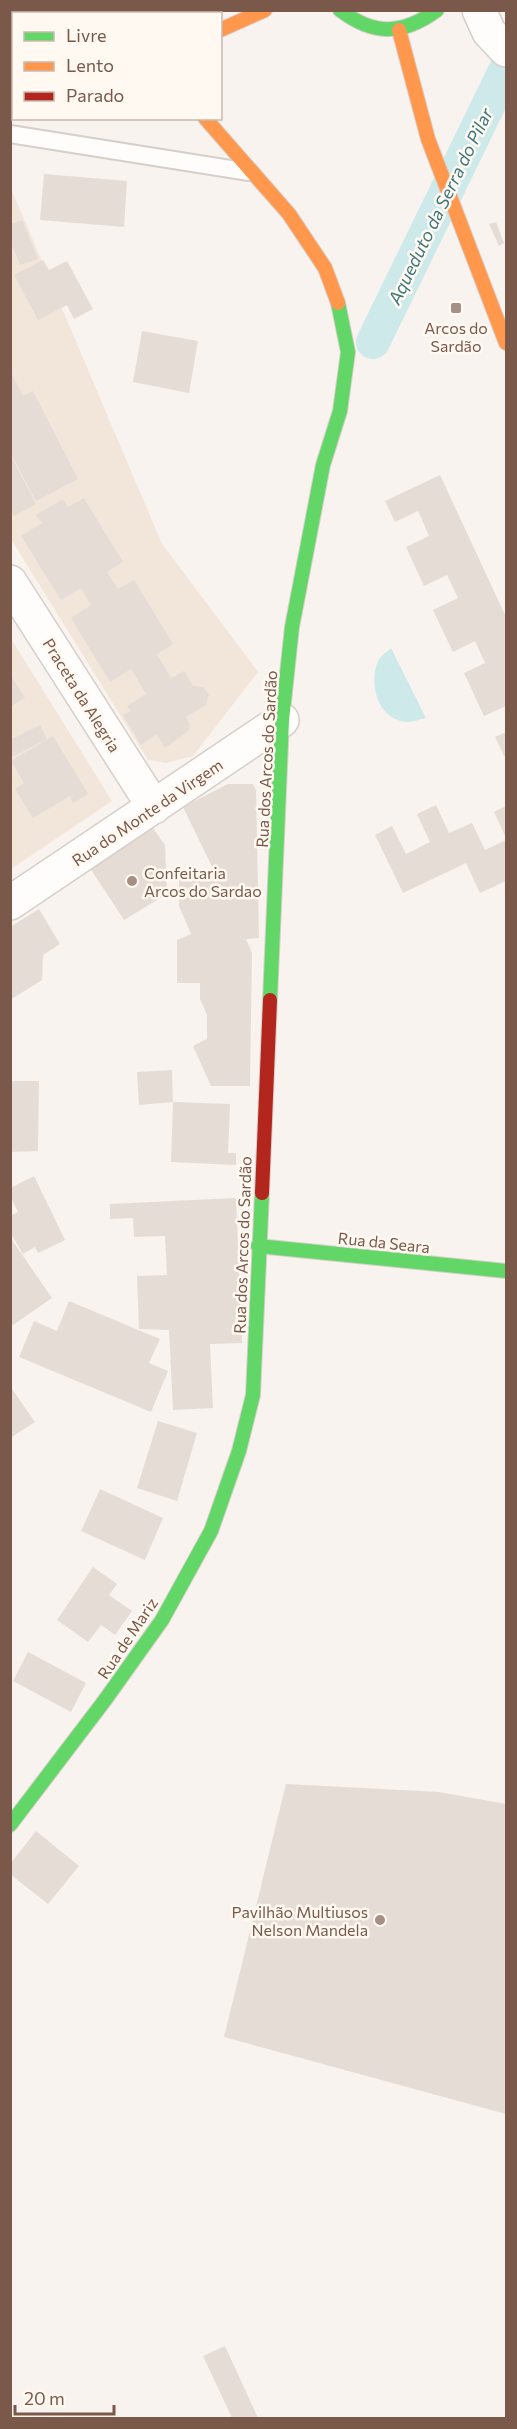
<svg xmlns="http://www.w3.org/2000/svg" width="517" height="2429" font-family="Commissioner,sans-serif">
  <rect width="100%" height="100%" fill="#f8f3ee"/>
  <path fill="#f2e6db" d="M10,186L162,544L258,672L193,756L166,763L148,760L11,539Z
    M10,637L112,801L11,869H10Z"/>
  <path fill="#cee9ea" d="M391,648L426,718C421,719 413,722 407,722C378,720 368,684 378,661C380,656 387,652 391,648Z"/>
  <g fill="none" stroke-linecap="round" stroke-linejoin="round">
    <path stroke="#cee9ea" stroke-width="34" d="M373,342L506,69"/>
  </g>
  <path fill="#e5dcd5" d="M44,174L127,181L124,227L40,220Z
    M22,220L38,259L20,265L10,241V224Z
    M496,222L504,243L499,246L489,224Z
    M43,260L49,270L67,261L93,309L74,319L67,305L38,320L14,275Z
    M142,331L198,341L189,393L133,382Z
    M10,370L23,396L33,391L78,479L36,501L10,452Z
    M10,454L36,504L14,516L10,509Z
    M440,475L506,617V706L484,716L464,673L485,663L475,641L453,652L433,610L458,598L447,575L424,586L406,547L429,536L418,511L395,522L385,501Z
    M84,498L123,562L107,572L118,589L134,580L173,644L157,654L171,678L184,671L193,686L203,687L209,695L206,705L186,717L190,726L188,731L165,748L157,734L141,745L123,715L130,711L127,706L146,694L131,669L110,682L71,618L91,605L81,588L61,600L21,536L42,523L36,515L63,499L68,507Z
    M10,675L25,697L10,707Z
    M40,725L47,739L10,758V740Z
    M506,732V755L504,756L495,737Z
    M53,736L88,794L73,803L70,796L33,818L15,789L24,783L11,761Z
    M228,784H253L256,790L259,938L246,939L252,953L250,1086H211L193,1046L207,1039V1015L200,999V983H177V940L191,934L179,906V880L219,881L183,807Z
    M436,805L449,833L472,823L485,850L506,840V881L480,893L466,863L403,893L375,835L392,826L406,854L430,842L417,814Z
    M506,806V838L494,812Z
    M150,824L165,845L167,894L124,920L90,868Z
    M39,909L60,944L43,955L42,980L10,1000V927Z
    M172,1070L173,1102L139,1105L137,1072Z
    M10,1081H39L38,1151L10,1152Z
    M173,1102L230,1104L228,1153H236V1165L171,1162Z
    M34,1176L65,1240L38,1253L35,1247L23,1254L10,1232V1216L18,1212L10,1196V1188Z
    M236,1198L242,1343L210,1344L213,1408L173,1410L169,1330L139,1329L137,1276L167,1275L165,1236L134,1237L133,1218L110,1219V1204Z
    M10,1237L52,1298L10,1327Z
    M69,1301L160,1339L149,1363L168,1371L151,1412L19,1357L34,1321L57,1331Z
    M10,1386L35,1422L10,1438Z
    M158,1421L197,1433L177,1501L137,1488Z
    M100,1489L163,1518L145,1560L81,1531Z
    M93,1567L117,1584L109,1595L132,1611L115,1635L101,1625L88,1642L57,1620Z
    M28,1652L86,1683L71,1712L13,1681Z
    M286,1784L439,1792L506,1804V2114L224,2037Z
    M36,1831L79,1866L48,1904L10,1874V1864Z
    M225,2346L258,2418H232L203,2356Z"/>
  <g fill="none" stroke-linecap="round" stroke-linejoin="round">
    <g stroke="#d6cec9" stroke-width="20">
      <path id="lane" d="M10,134L249,172"/>
    </g>
    <g stroke="#d6cec9" stroke-width="36">
      <path id="street" d="M479,10L489,32L506,50
        M10,582L154,807
        M10,903L282,720"/>
    </g>
    <g stroke="#d8cfca" stroke-width="16">
      <path id="fast" d="M340,10C374,36 403,35 437,10
        M270,1000L282,720L292,627L323,465L340,411L348,352L338,303
        M258,1246L506,1271
        M10,1825L105,1700L162,1620L211,1531L239,1451L253,1395L262,1193"/>
    </g>
    <g stroke="#d8cfca" stroke-width="16">
      <path id="slow" d="M220,30L265,10
        M399,30L428,139L506,343
        M205,118L289,214L325,268L338,303"/>
    </g>
    <g stroke="#d8cfca" stroke-width="16">
      <path id="jam" d="M262,1193L270,1000"/>
    </g>
    <use href="#lane" stroke="#fefdfc" stroke-width="16"/>
    <use href="#street" stroke="#fefdfc" stroke-width="33"/>
    <use href="#fast" stroke="#63d668" stroke-width="14"/>
    <use href="#slow" stroke="#ff974d" stroke-width="14"/>
    <use href="#jam" stroke="#b3261e" stroke-width="14"/>
  </g>
  <g fill="#a68f84" stroke="#fff9f1" stroke-width="2">
    <rect x="450" y="302" width="12" height="12" rx="3"/>
    <circle cx="132" cy="881" r="6"/>
    <circle cx="380" cy="1920" r="6"/>
  </g>
  <g text-anchor="middle" dominant-baseline="central" stroke-width="5" stroke-linejoin="round" paint-order="stroke">
    <g font-size="16" fill="#7a594b" stroke="#fff9f1">
      <text x="456" y="327">Arcos do<tspan x="456" dy="18">Sardão</tspan></text>
      <text x="144" y="872" text-anchor="start">Confeitaria<tspan x="144" dy="18">Arcos do Sardao</tspan></text>
      <text x="368" y="1911" text-anchor="end">Pavilhão Multiusos<tspan x="368" dy="18">Nelson Mandela</tspan></text>
    </g>
    <g font-size="16" fill="#7a594b" stroke="#fff9f1">
      <text transform="translate(82 695) rotate(58)">Praceta da Alegria</text>
      <text transform="translate(266 759) rotate(-87)">Rua dos Arcos do Sardão</text>
      <text transform="translate(147 812) rotate(-34)">Rua do Monte da Virgem</text>
      <text transform="translate(384 1242) rotate(6)">Rua da Seara</text>
      <text transform="translate(242 1245) rotate(-88)">Rua dos Arcos do Sardão</text>
      <text transform="translate(127 1638) rotate(-56)">Rua de Mariz</text>
    </g>
    <g font-size="18" font-style="italic" fill="#3d787f" stroke="#fff9f1">
      <text transform="translate(440 206) rotate(-64)">Aqueduto da Serra do Pilar</text>
    </g>
  </g>
  <rect width="517" height="2429" fill="none" stroke="#7a594b" stroke-width="24"/>
  <rect x="12" y="12" width="210" height="108" fill="#fff9f1" stroke="#cab9af" stroke-width="1.5"/>
  <rect x="24" y="32" width="30" height="9" fill="#63d668" stroke="#cab9af" stroke-width="1.5"/>
  <text x="66" y="42" font-size="18" fill="#7a594b">Livre</text>
  <rect x="24" y="62" width="30" height="9" fill="#ff974d" stroke="#cab9af" stroke-width="1.5"/>
  <text x="66" y="72" font-size="18" fill="#7a594b">Lento</text>
  <rect x="24" y="92" width="30" height="9" fill="#b3261e" stroke="#cab9af" stroke-width="1.5"/>
  <text x="66" y="102" font-size="18" fill="#7a594b">Parado</text>
  <path d="M15 2405v9h99v-9" fill="none" stroke="#7a594b" stroke-width="3"/>
  <text x="24" y="2405" font-size="18" fill="#7a594b" stroke="#fff9f1" stroke-width="4.5" paint-order="stroke">20 m</text>
</svg>
